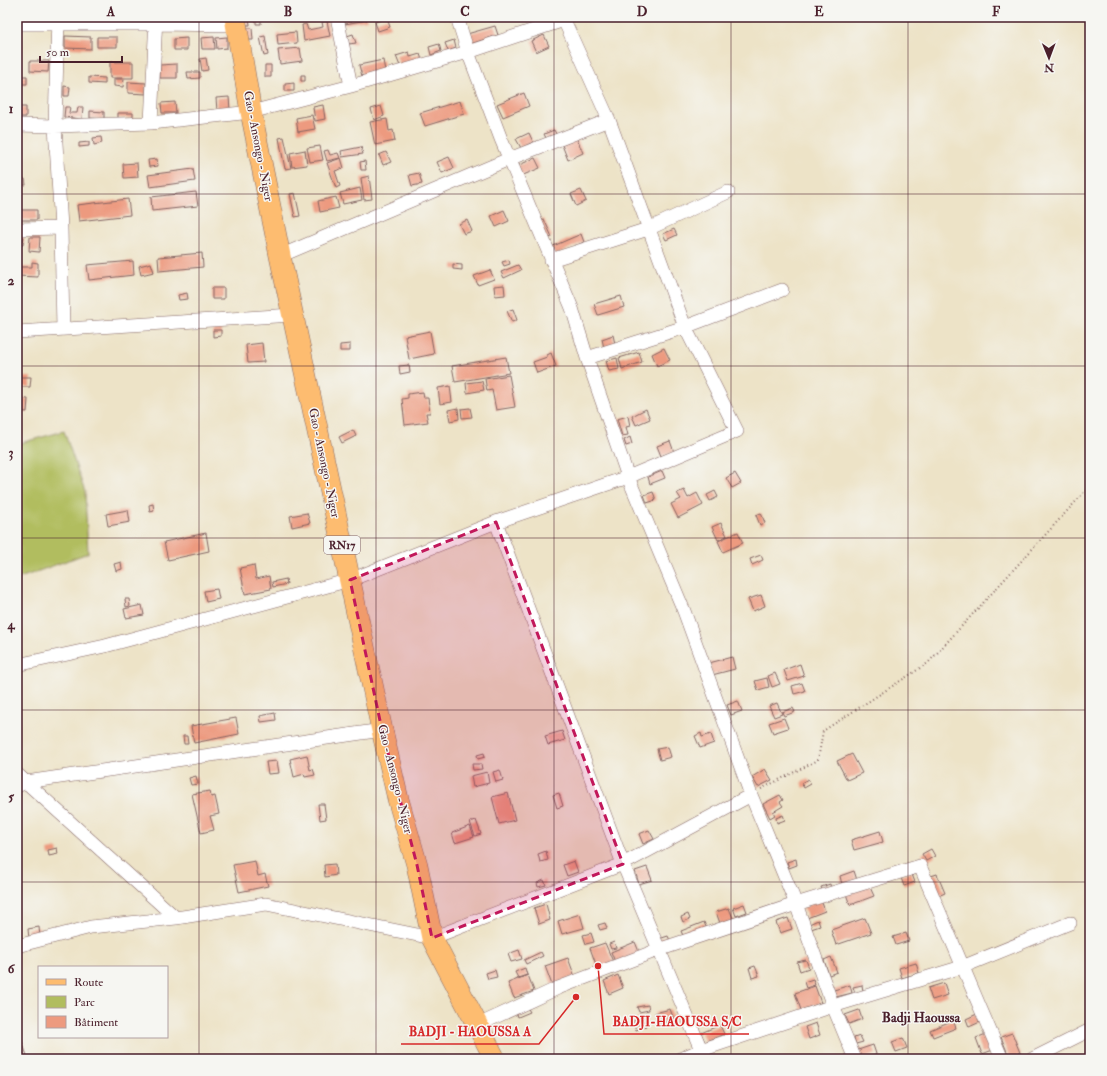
<svg xmlns="http://www.w3.org/2000/svg" width="1107" height="1076" font-family="'IM FELL Double Pica',serif">
  <rect width="100%" height="100%" fill="#f6f6f2"/>
  <filter id="ink" filterUnits="userSpaceOnUse"><feTurbulence type="fractalNoise" baseFrequency=".025" numOctaves="2"/><feDisplacementMap in="SourceGraphic" scale="8" xChannelSelector="R" yChannelSelector="G"/><feConvolveMatrix kernelMatrix="1 2 1 2 8 2 1 2 1" color-interpolation-filters="sRGB"/></filter>
  <filter id="wash" filterUnits="userSpaceOnUse"><feTurbulence type="fractalNoise" baseFrequency=".012" numOctaves="4" result="noise"/><feDisplacementMap in="SourceGraphic" scale="16" xChannelSelector="R" yChannelSelector="G"/><feGaussianBlur stdDeviation="0.9" result="paint"/><feColorMatrix in="noise" values="0 0 0 0 0 0 0 0 0 0 0 0 0 0 0 0 0 1.4 0 .05"/><feComposite in="paint" operator="in"/></filter>
  <g filter="url(#wash)">
    <rect width="100%" height="100%" fill="#ede3c7"/>
    <path fill="#b1bd5f" stroke="#7e6e45" d="M64,431L85,492L88,553L17,579V444Z"/>
    <g id="blocks">
      <path fill="#ed9a7f" d="M244,17H249L250,25H245Z
        M256,17H261V24H256Z
        M344,17H366L367,20L345,24Z
        M387,18L390,27L378,31L375,22Z
        M327,21L330,36L304,41L302,25L306,24L308,30L323,27L322,22Z
        M495,26L498,35L470,44L467,34Z
        M240,28H252L253,40H241Z
        M296,32L297,43L278,45L277,34Z
        M353,34L356,43L349,44L347,36Z
        M544,35L549,46L536,52L531,41Z
        M65,36L91,37V49L65,48Z
        M265,36L268,55L264,56L260,37Z
        M97,37H117V47H97Z
        M214,37L215,49H202L201,38Z
        M227,37V48L217,49L216,38Z
        M187,38V50H174V39Z
        M454,40L456,48L448,51L445,43Z
        M439,44L441,51L431,55L429,47Z
        M300,48L302,61L280,64L278,50Z
        M409,52L410,57L420,54L422,60L400,66L396,56Z
        M206,58L208,70L202,71L200,59Z
        M383,60L385,71L362,76L359,65Z
        M30,61H49L48,72L30,71Z
        M110,62H133V78H110Z
        M177,64V78H160V65Z
        M265,65H271V77H265Z
        M187,72H200V78L188,79Z
        M301,75H305V81H301Z
        M17,76H27V84H17Z
        M89,77L105,78V84L89,83Z
        M114,79H124L123,87L114,86Z
        M128,82L146,83V94L128,93Z
        M294,83V91H285V84Z
        M64,86L70,87L69,96H64Z
        M524,93L529,106L503,117L497,104Z
        M229,97L230,110L217,111L216,98Z
        M460,101L464,114L425,126L420,113Z
        M175,102L176,113H162L161,103Z
        M323,105L325,119L315,121L313,107Z
        M381,106L384,116L374,120L371,109Z
        M17,107H26V117H17Z
        M65,107H70L69,113H77L78,107H83L82,119L64,117Z
        M90,111L104,112V119L90,118Z
        M118,113H133V118H118Z
        M312,115L315,129L298,132L296,118Z
        M387,119L389,131L393,130L395,141L375,145L370,122Z
        M554,130L557,136L547,140L544,134Z
        M529,133L533,142L521,148L516,139Z
        M101,137L102,143L94,145L93,138Z
        M284,137L291,168L285,169L279,138Z
        M577,139L583,153L568,160L562,145Z
        M89,142V146L79,147V143Z
        M320,146L323,160L310,162L307,148Z
        M361,147L363,154L342,157L341,151Z
        M305,150L307,165L292,167L290,153Z
        M328,150L330,155L338,153L340,158L327,161L324,151Z
        M386,152L391,162L383,165L379,155Z
        M449,157L454,168L442,173L437,162Z
        M341,158L344,168L335,171L340,186L336,188L327,163Z
        M535,158L540,168L521,176L517,166Z
        M157,159L158,166L149,167L148,160Z
        M365,161L366,170H361L360,162Z
        M137,163L138,177L124,178L123,164Z
        M193,169L195,181L150,187L148,175Z
        M419,173L422,184L412,186L409,175Z
        M369,176L372,199L364,200L361,178Z
        M17,179H25L26,185H17Z
        M360,188L362,200L343,204L340,193Z
        M581,190L586,201L576,206L571,194Z
        M196,192L198,206L152,211L151,197Z
        M295,193L300,216L295,217L290,194Z
        M336,197L339,208L320,212L318,201Z
        M128,199L130,215L79,221L77,205Z
        M17,210H37V220H17Z
        M504,210L509,221L496,227L491,216Z
        M544,219L552,237L546,239L538,222Z
        M467,220L472,231L464,234L459,224Z
        M674,229L677,235L666,240L663,234Z
        M581,234L584,242L555,255L551,247Z
        M17,237H24L23,245H17Z
        M30,237H40L39,252L29,251Z
        M202,253L203,267L159,271L158,257Z
        M509,260L510,264L504,266L502,262Z
        M133,261L134,275L89,280L87,265Z
        M32,262L38,263V277L17,276V267H32Z
        M151,263L154,272L141,275L139,266Z
        M453,264L462,265V270L453,269Z
        M518,265L521,270L504,278L501,272Z
        M490,270L494,279L478,285L474,276Z
        M504,285L505,295L495,296L494,286Z
        M212,288H224V299H212Z
        M187,293L188,299L179,300L178,295Z
        M621,296L624,307L598,315L594,304Z
        M513,309L517,320L512,322L507,311Z
        M17,317H20V327H17Z
        M213,330H221V336L213,337Z
        M430,331L434,354L409,359L405,336Z
        M613,335L615,344L604,348L602,339Z
        M262,343L264,362L248,363L246,345Z
        M350,344V351H340V345Z
        M664,348L670,360L657,366L652,354Z
        M639,352L642,362L622,369L619,358Z
        M551,353L556,366L537,373L533,362L547,357V355Z
        M506,357L509,373L455,382L452,366Z
        M617,358L619,369L609,371L606,361Z
        M409,365L410,372L400,374L399,366Z
        M509,375L515,407L496,410L492,390L487,391L485,379Z
        M17,377H31L30,387H17Z
        M482,381L484,390L467,393L466,383Z
        M450,386L452,402L440,404L438,388Z
        M423,392L424,398H428L430,413H426L428,422L405,425L402,399L408,398V394Z
        M17,398L28,399L27,412L17,411Z
        M458,408L459,419L450,421L448,410Z
        M470,408L472,417L462,418L461,409Z
        M646,409L650,419L636,425L632,416Z
        M628,416L630,426L626,427L628,435L622,436L617,419Z
        M353,430L356,436L342,443L339,437Z
        M630,437L632,444L626,446L624,440Z
        M670,441L674,452L661,456L657,446Z
        M662,471L665,478L650,484L648,477Z
        M735,473L741,483L732,488L726,478Z
        M684,490L688,498L697,493L703,505L678,518L671,504L681,499L677,493Z
        M715,491L718,497L710,501L707,495Z
        M653,492L656,500L647,503L644,495Z
        M153,504L154,511L150,512L149,505Z
        M128,510L130,522L108,526L106,514Z
        M307,513L310,523L292,527L290,516Z
        M761,513L765,523L760,525L756,515Z
        M721,523L727,536L718,540L712,527Z
        M738,532L743,543L723,552L718,541Z
        M206,533L209,551L168,560L164,542Z
        M761,555L763,560L752,565L750,559Z
        M121,562L122,569L116,571L114,564Z
        M254,565L256,579L269,576L271,589L245,594L240,568Z
        M286,579L287,584L273,587L272,582Z
        M217,589L219,599L206,602L204,591Z
        M761,595L765,606L753,611L748,599Z
        M125,599H129L130,606L126,607Z
        M142,605L144,615L126,618L124,609Z
        M732,657L735,669L712,675L709,663Z
        M800,664L804,676L788,681L784,670Z
        M775,673L780,684L772,687L768,676Z
        M767,678L769,687L758,690L755,681Z
        M802,683L805,691L794,694L792,686Z
        M738,701L742,711L731,715L727,705Z
        M777,703L782,714L774,717L769,706Z
        M793,708L795,712L784,716L782,712Z
        M275,713L276,720L261,722L260,716Z
        M236,718L239,734L194,743L191,726Z
        M784,718L788,728L773,733L769,723Z
        M562,731L565,740L548,745L545,736Z
        M701,733L702,737L711,734L714,743L700,748L695,736Z
        M183,736H187L188,744H184Z
        M668,747L671,757L660,760L657,749Z
        M484,753L485,757L478,759L477,755Z
        M852,754L862,773L847,780L837,761Z
        M307,755L310,770L313,769L315,775L305,777L304,774L294,777L290,759Z
        M277,761L279,773L268,774L266,762Z
        M472,764H481L482,769L473,770Z
        M765,769L772,780L758,787L752,777Z
        M500,770L503,780L496,782L493,772Z
        M487,772L489,783L473,787L471,776Z
        M196,776L198,784L191,785L189,778Z
        M808,779L811,784L804,788L801,783Z
        M210,791L211,797L215,796L219,814L210,816L214,830L201,833L192,794Z
        M508,793L515,820L499,824L492,797Z
        M559,793L563,806L557,808L553,795Z
        M780,795L783,800L780,802L783,806L773,812L775,815L770,818L763,804Z
        M318,804H324L326,819L320,820Z
        M783,815L785,820L777,823L776,818Z
        M476,820L481,834L475,836L470,822Z
        M470,826L474,837L455,843L452,833Z
        M649,830L654,839L643,844L639,834Z
        M880,831L883,842L854,850L851,840Z
        M57,848L58,854L49,856L48,850Z
        M931,849L935,856L926,861L922,854Z
        M546,851L548,860L540,862L538,854Z
        M796,859L797,865L789,868L787,862Z
        M255,861L258,876L265,874L268,886L239,892L233,865Z
        M574,861L578,872L567,876L563,865Z
        M335,864L336,875L325,877L324,865Z
        M647,867L652,880L639,884L635,871Z
        M854,871L857,880L842,885L840,876Z
        M911,872L915,882L904,886L900,875Z
        M937,874L945,893L936,897L928,877Z
        M544,880L546,885L538,887L537,883Z
        M830,884L831,889L823,892L821,887Z
        M869,885L874,896L850,905L846,894Z
        M821,900L825,911L807,918L803,907Z
        M546,904L550,920L539,924L534,908Z
        M744,904L747,912L736,916L733,908Z
        M729,908L734,921L721,926L716,912Z
        M580,914L584,928L562,934L558,921Z
        M688,914L690,919L683,922L681,917Z
        M788,918L792,929L780,933L776,922Z
        M865,918L871,933L836,945L831,930Z
        M818,920L820,926L811,929L809,924Z
        M704,922L708,932L685,940L681,931Z
        M605,923L607,928L600,930L598,925Z
        M39,927L40,937L29,939L28,929Z
        M591,933L594,942L586,944L583,935Z
        M906,933L909,941L896,945L893,937Z
        M668,936L672,945L662,949L659,939Z
        M614,942L616,948L611,949L609,944Z
        M635,942L640,954L616,964L611,952Z
        M605,943L614,964L598,970L590,948Z
        M519,950L522,959L511,962L508,954Z
        M541,952L543,956L526,964L524,960Z
        M831,957L837,972L829,975L824,960Z
        M568,958L575,977L552,985L545,966Z
        M806,960L809,968L800,971L797,962Z
        M916,963L919,973L902,978L899,968Z
        M755,966L759,976L752,978L749,968Z
        M525,968L527,975L518,978L515,972Z
        M495,970L497,977L488,979L486,973Z
        M528,975L534,991L514,998L508,983Z
        M618,975L623,988L609,994L604,981Z
        M813,979L815,985L806,988L804,982Z
        M944,983L948,995L932,1000L928,988Z
        M850,985L852,993L836,997L834,990Z
        M862,985L863,991L855,993L853,987Z
        M815,986L821,1003L801,1010L795,993Z
        M648,1005L649,1010L639,1012L637,1007Z
        M527,1007L530,1012L518,1017L516,1012Z
        M670,1009L674,1020L658,1024L655,1013Z
        M859,1010L862,1019L849,1024L845,1015Z
        M977,1014L980,1022L969,1027L966,1019Z
        M643,1017L647,1026L636,1030L633,1021Z
        M953,1020L956,1028L933,1037L930,1030Z
        M816,1023L820,1035L809,1039L805,1027Z
        M720,1025L724,1034L705,1042L701,1033Z
        M1012,1033L1021,1055L1010,1059L1001,1037Z
        M986,1034L993,1050L982,1054L976,1038Z
        M20,1035L27,1056L17,1059V1036Z
        M860,1036L863,1042L856,1044L854,1038Z
        M903,1038L907,1048L896,1052L892,1042Z
        M873,1045L876,1054L862,1059L858,1050Z"/>
    </g>
  </g>
  <g filter="url(#ink)">
    <use href="#blocks" fill-opacity="0" stroke="#836462" stroke-width="1"/>
    <g fill="none" stroke-linecap="round" stroke-linejoin="round">
      <g stroke="#836462" stroke-width="14">
        <path id="street" d="M58,17L55,126L61,228L63,329
          M337,17L351,86
          M457,17L468,52L501,139L572,308L587,358L628,477L684,611L751,795L796,904L833,1006L855,1059
          M17,24H156L235,25
          M151,123L156,17
          M17,125L55,126L151,123L251,112L351,86L468,52L564,20L568,17
          M17,229L61,228
          M280,256L509,159L609,120
          M551,260L648,229L728,192
          M17,332L292,315
          M587,358L685,327L782,290
          M496,522L623,864L705,1059
          M17,665L105,646L350,580L496,522L628,477L737,431L685,327L609,120L564,20
          M17,774L176,918
          M17,786L26,782L382,730
          M17,946L91,927L176,918L266,904L432,938L623,864L751,795
          M478,1025L558,988L658,950L796,904L920,866L1002,1059
          M680,1059L701,1050L833,1006L962,967L1070,923
          M1032,1059L1090,1030"/>
      </g>
      <g stroke="#836462" stroke-width="22">
        <path id="primary" d="M235,17L251,112L280,256L382,730L398,799L417,865L432,938L495,1059"/>
      </g>
      <path stroke="#836462" stroke-width="2" stroke-dasharray="1 3" stroke-linecap="butt" d="M761,789L818,760L823,731L928,663L1090,486"/>
      <use href="#street" stroke="#fff" stroke-width="13"/>
      <use href="#primary" stroke="#fdbc6f" stroke-width="21"/>
    </g>
  </g>
  <path fill="#c2185b" fill-opacity="0.2" stroke="#c2185b" stroke-width="3" stroke-dasharray="8 5" stroke-linejoin="round" d="M496,522L623,864L432,938L417,865L382,730L350,580Z"/>
  <path fill="none" stroke="#4a1f2b" stroke-width="1" stroke-opacity="0.55" d="M199,17V1059M376,17V1059M554,17V1059M731,17V1059M908,17V1059M17,194H1090M17,366H1090M17,538H1090M17,710H1090M17,882H1090"/>
  <g text-anchor="middle" dominant-baseline="central" stroke-width="3" stroke-linejoin="round" paint-order="stroke">
    <rect fill="#f6f6f2" stroke="#7e6067" stroke-width="1" x="324" y="536" width="36" height="18" rx="3"/>
    <g font-size="11" font-weight="bold" fill="#4a1f2b">
      <text x="342" y="545">RN17</text>
    </g>
    <g font-size="12" fill="#4a1f2b" stroke="#f6f6f2">
      <text transform="translate(258 146) rotate(79)">Gao - Ansongo - Niger</text>
      <text transform="translate(324 463) rotate(78)">Gao - Ansongo - Niger</text>
      <text transform="translate(395 779) rotate(76)">Gao - Ansongo - Niger</text>
    </g>
    <g font-size="14" font-weight="bold" fill="#4a1f2b" stroke="#f6f6f2">
      <text x="921" y="1017">Badji Haoussa</text>
    </g>
  </g>
  <path fill="none" stroke="#d62828" stroke-width="1.5" d="M598 966L604 1034H749M576 997L539 1044H401"/>
  <g fill="#d62828" stroke="#f6f6f2" stroke-width="1.5">
    <circle cx="598" cy="966" r="4"/>
    <circle cx="576" cy="997" r="4"/>
  </g>
  <g font-size="13" text-anchor="middle" font-weight="bold" fill="#d62828" stroke="#f6f6f2" stroke-width="3" stroke-linejoin="round" paint-order="stroke">
    <text x="677" y="1026">BADJI-HAOUSSA S/C</text>
    <text x="470" y="1036">BADJI - HAOUSSA A</text>
  </g>
  <rect width="1107" height="1076" fill="none" stroke="#f6f6f2" stroke-width="44"/>
  <rect x="38" y="966" width="130" height="72" fill="#f6f6f2" stroke="#b1a0a2"/>
  <rect x="46" y="979" width="20" height="6" fill="#fdbc6f" stroke="#b1a0a2"/>
  <text x="74" y="986" font-size="12" fill="#4a1f2b">Route</text>
  <rect x="46" y="996" width="20" height="12" fill="#b1bd5f" stroke="#b1a0a2"/>
  <text x="74" y="1006" font-size="12" fill="#4a1f2b">Parc</text>
  <rect x="46" y="1016" width="20" height="12" fill="#ed9a7f" stroke="#b1a0a2"/>
  <text x="74" y="1026" font-size="12" fill="#4a1f2b">Bâtiment</text>
  <g transform="translate(1049 58) rotate(179)" stroke="#f6f6f2" stroke-width="3" paint-order="stroke">
  <path d="M0-3L7 15L0 10L-7 15Z" fill="#4a1f2b"/>
  <text y="-6" font-size="11" font-weight="bold" text-anchor="middle" fill="#4a1f2b">N</text>
  </g>
  <path d="M40 56v6h82v-6" fill="none" stroke="#4a1f2b" stroke-width="2"/>
  <text x="46" y="56" font-size="12" fill="#4a1f2b" stroke="#f6f6f2" stroke-width="3" paint-order="stroke">50 m</text>
  <rect x="22" y="22" width="1063" height="1032" fill="none" stroke="#4a1f2b" stroke-width="1.5"/>
  <g font-size="13" text-anchor="middle" font-weight="bold" fill="#4a1f2b">
    <text x="111" y="16">A</text>
    <text x="288" y="16">B</text>
    <text x="465" y="16">C</text>
    <text x="642" y="16">D</text>
    <text x="819" y="16">E</text>
    <text x="996" y="16">F</text>
    <text x="11" y="113">1</text>
    <text x="11" y="285">2</text>
    <text x="11" y="457">3</text>
    <text x="11" y="629">4</text>
    <text x="11" y="801">5</text>
    <text x="11" y="973">6</text>
  </g>
</svg>
